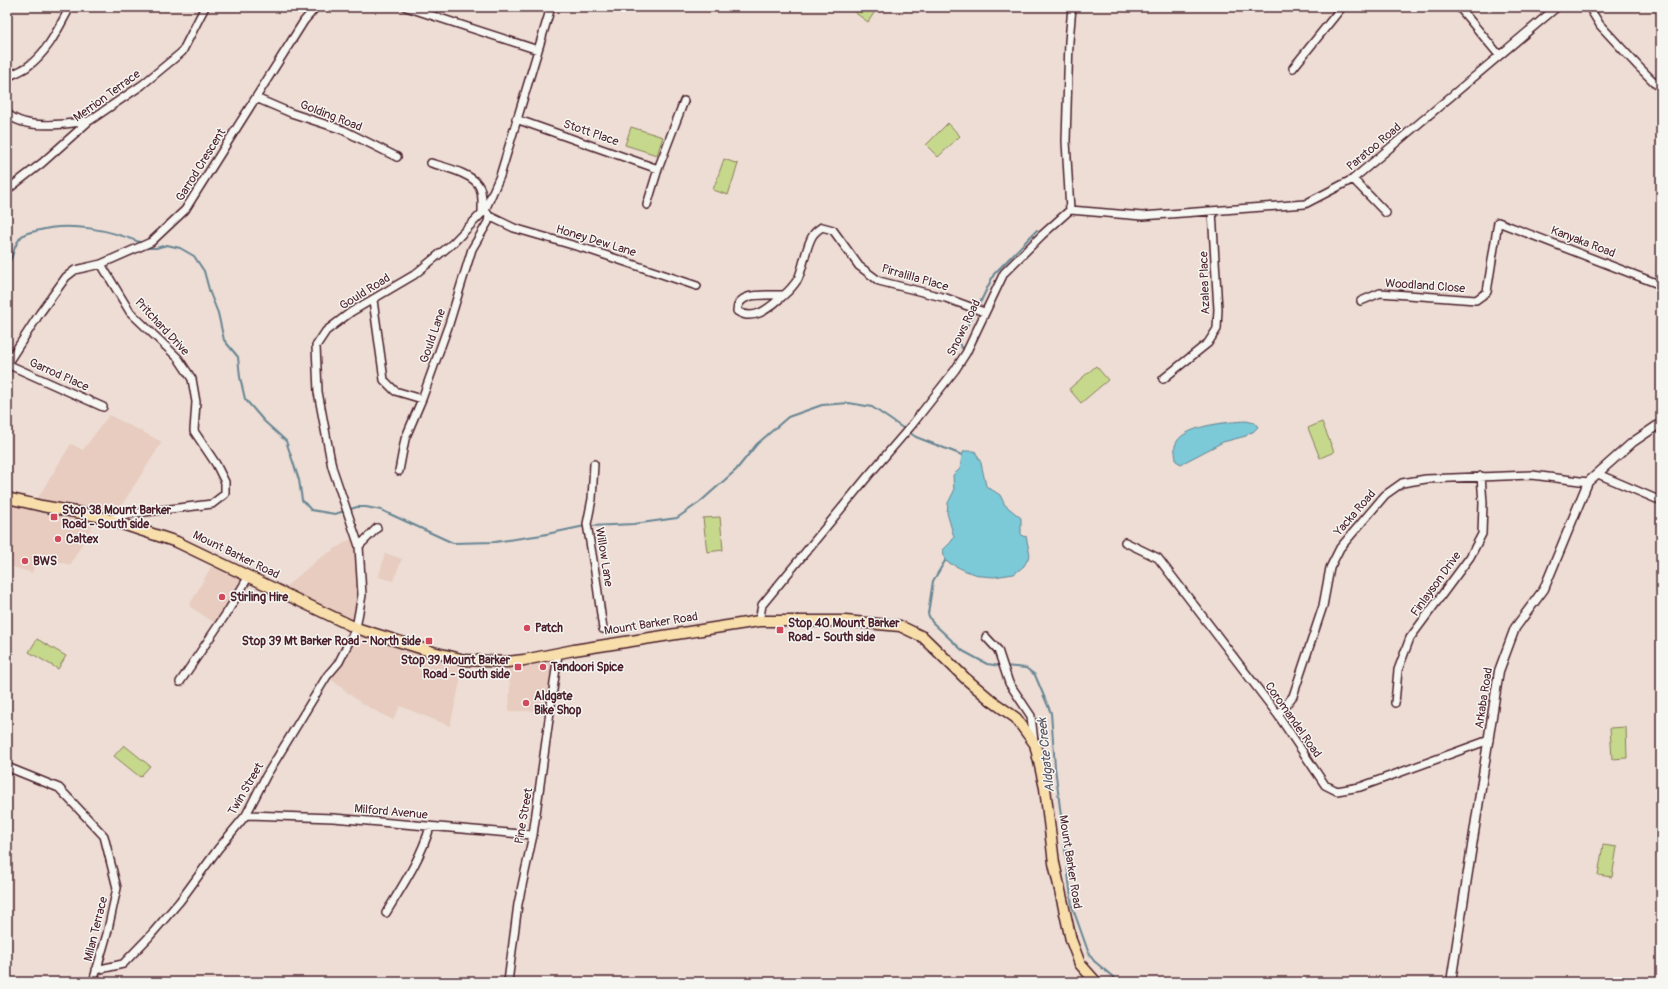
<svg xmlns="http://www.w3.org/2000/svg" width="1668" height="989" font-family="Pangolin,sans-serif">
  <rect width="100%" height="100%" fill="#edddd4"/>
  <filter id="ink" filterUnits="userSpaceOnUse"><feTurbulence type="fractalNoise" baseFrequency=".025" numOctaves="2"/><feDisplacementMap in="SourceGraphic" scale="8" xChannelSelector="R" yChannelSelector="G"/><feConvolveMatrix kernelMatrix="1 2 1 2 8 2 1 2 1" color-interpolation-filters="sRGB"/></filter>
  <g filter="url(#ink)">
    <path fill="#e7ccbf" d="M109,415L162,442L114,517L98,516L70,565L38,555L32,573L7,565V498L34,504L71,444L83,450Z
      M354,537L362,595L356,628L465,660L450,726L400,706L393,720L361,703L327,676L356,628L281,591L317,560Z
      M385,553L402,559L393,581L379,577Z
      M215,560L249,576L218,625L189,606Z
      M558,654L551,711H509L510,685L507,662Z"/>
    <path fill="#c6d88c" stroke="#887c5c" d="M858,7H878L868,22L854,12Z
      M948,123L960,136L938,157L926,145Z
      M631,127L663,137L657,155L625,145Z
      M724,159L738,164L728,195L713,190Z
      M1096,366L1108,380L1081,403L1069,389Z
      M1322,422L1334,452L1320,458L1308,428Z
      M720,517L723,550L707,552L703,518Z
      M37,639L66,656L58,669L29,652Z
      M1626,727L1627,758L1612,759L1610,728Z
      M124,745L150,766L140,777L114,756Z
      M1603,845L1617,847L1612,877L1598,875Z"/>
    <path fill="#7bc9d8" stroke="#678593" d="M1246,421L1255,423L1258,427L1253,432L1249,433L1246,436L1223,442L1181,464L1176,461C1176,457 1174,450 1175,446C1180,425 1229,422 1246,421Z
      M964,451H975L981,463L986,486L1000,495L1005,505L1021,518V534L1024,537L1026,536L1030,555L1024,566L1014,574L994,577L981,576L966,571L945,561L943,550L951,542L954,537L947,513L948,503L954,491L953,475L960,469L962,455Z"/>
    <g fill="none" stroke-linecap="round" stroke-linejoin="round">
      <path stroke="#678593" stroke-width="2" d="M146,248H156L167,245L180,248L194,256L204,271L210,293L218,313L224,340L238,357L240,377L245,399L264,421L286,441L299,480L302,500L311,510L335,514L357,507H366L381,510L453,543L495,542L542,535L585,526
        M7,266C15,255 12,246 22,236C25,233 31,232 36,231C70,221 110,230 142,243
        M979,305L994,274L1037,230
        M964,350L958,343L974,313
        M590,526L634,524L677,518L700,502L736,470L757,444L788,417L822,405L849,403L872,407L916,437L962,455
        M945,561L933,581L928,614L932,622L963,651L987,664L1001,666
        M1005,666L1026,668L1035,675L1051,713L1055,767L1072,906L1089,954L1094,961L1119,982"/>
      <g stroke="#4a1f2b" stroke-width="10">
        <path id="minor" d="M406,7L538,50
          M1459,7L1499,55
          M1589,7L1600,25L1638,66L1661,89
          M1293,68L1342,7
          M7,77C13,74 21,71 27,67C48,52 58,29 70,7
          M256,98L291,113L343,130L397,157
          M7,113C24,131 68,124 89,121
          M516,119L658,169L684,101
          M431,163C444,167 475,174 480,188C483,196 482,205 482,213
          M1353,179L1386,213
          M7,190L42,163L89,121L142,85L182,52L205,7
          M647,205L658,169
          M1070,210L1142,216L1305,204L1353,179L1557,7
          M489,216L514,228L593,251L697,286
          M101,264L130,312L178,358L192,379L196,402L194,431L216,464L225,482V494L212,504L128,514L108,519
          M783,295C767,296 738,290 737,311C755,323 771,306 784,295C790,290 794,285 798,279C804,266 806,245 813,235C815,232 819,229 822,227L833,230L859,266L879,281L946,298L984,312
          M373,300L384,380L395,391L422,399
          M1361,301L1380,293L1476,300L1487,292L1498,222L1661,285
          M7,364L40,313L66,277L75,270L101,264L151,242L185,210L304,21L316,7
          M7,364L103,407
          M1163,379L1208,343L1217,329L1218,309L1212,211
          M594,464L592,499L587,524L596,578L603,629
          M399,471L405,439L422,399L449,324L472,249L488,222L489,216L485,210
          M1598,474L1661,501
          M1125,542L1158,558L1278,715L1325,785L1337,791L1360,787L1489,740
          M359,546L377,528
          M759,621L762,605L868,476L911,426L955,370L966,353L1004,273L1042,235L1070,210L1066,141L1069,41L1072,7
          M986,637L998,650L1009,683L1031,716L1034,742
          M180,682L228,611L249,576
          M1395,703L1398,670L1410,638L1470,557L1482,534L1483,503L1481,476
          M1278,715L1293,696L1323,606L1330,568L1340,548L1385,495L1402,483L1426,479L1532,475L1588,482
          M7,767L59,788L104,836L117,888L107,934L93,982
          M246,815L333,818L533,835
          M386,913C403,885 421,858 430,827
          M96,970L123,964L149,937L180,901L218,849L246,815L266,776L327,676L339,662L356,628L362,595L359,546L332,467L318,392L316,346L326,331L351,312L414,275L453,243L485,210L500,176L551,7
          M508,982L518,904L533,835L558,654"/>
      </g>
      <g stroke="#4a1f2b" stroke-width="11">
        <path id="tertiary" d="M1451,982L1499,671L1515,628L1544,589L1588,482L1633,442L1661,423"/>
      </g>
      <g stroke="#4a1f2b" stroke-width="13">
        <path id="primary" d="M7,498L42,506L98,516L177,542L356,628L433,652L465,660L507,662L524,660L574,650L759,621H845L900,626L923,637L965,678L992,701L1016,718L1035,744L1045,788L1054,863L1071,940L1080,964L1096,982"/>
      </g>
      <use href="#minor" stroke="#f6f6f2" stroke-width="7"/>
      <use href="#tertiary" stroke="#f6f6f2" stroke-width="8"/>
      <use href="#primary" stroke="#f8deab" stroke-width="10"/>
    </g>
  </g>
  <g fill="#d1495b" stroke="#f6f6f2" stroke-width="1.5">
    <rect x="50" y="513" width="8" height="8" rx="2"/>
    <circle cx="58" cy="539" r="4"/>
    <circle cx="25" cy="561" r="4"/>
    <circle cx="222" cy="597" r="4"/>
    <circle cx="527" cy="628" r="4"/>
    <rect x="776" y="626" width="8" height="8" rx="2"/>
    <rect x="425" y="637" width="8" height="8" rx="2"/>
    <rect x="514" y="663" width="8" height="8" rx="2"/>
    <circle cx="543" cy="667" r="4"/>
    <circle cx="526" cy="703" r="4"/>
  </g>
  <g text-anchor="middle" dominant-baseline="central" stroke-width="3" stroke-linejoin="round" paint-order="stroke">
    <g font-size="12" fill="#4a1f2b" stroke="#f6f6f2">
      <text transform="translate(107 96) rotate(-36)">Merrion Terrace</text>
      <text transform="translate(331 116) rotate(21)">Golding Road</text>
      <text transform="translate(591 133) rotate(19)">Stott Place</text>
      <text transform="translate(1374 147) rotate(-40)">Paratoo Road</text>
      <text transform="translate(201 165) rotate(-58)">Garrod Crescent</text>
      <text transform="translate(596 241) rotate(17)">Honey Dew Lane</text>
      <text transform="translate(1583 242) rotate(21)">Kanyaka Road</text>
      <text transform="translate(915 278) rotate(16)">Pirralilla Place</text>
      <text transform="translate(1205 283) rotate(-92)">Azalea Place</text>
      <text transform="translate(1425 286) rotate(4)">Woodland Close</text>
      <text transform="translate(365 292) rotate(-32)">Gould Road</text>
      <text transform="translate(162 327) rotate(47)">Pritchard Drive</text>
      <text transform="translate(964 328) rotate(-64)">Snows Road</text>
      <text transform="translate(433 336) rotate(-71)">Gould Lane</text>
      <text transform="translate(59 375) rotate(24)">Garrod Place</text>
      <text transform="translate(1355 513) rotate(-49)">Yacka Road</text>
      <text transform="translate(236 555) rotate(26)">Mount Barker Road</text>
      <text transform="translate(604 557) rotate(81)">Willow Lane</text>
      <text transform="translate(1436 584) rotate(-54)">Finlayson Drive</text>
      <text transform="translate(651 624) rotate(-9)">Mount Barker Road</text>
      <text transform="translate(1484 698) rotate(-81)">Arkaba Road</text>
      <text transform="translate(1293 720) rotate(55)">Coromandel Road</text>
      <text transform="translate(246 789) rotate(-60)">Twin Street</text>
      <text transform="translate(391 812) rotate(5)">Milford Avenue</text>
      <text transform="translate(524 816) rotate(-80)">Pine Street</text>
      <text transform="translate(1070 862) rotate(81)">Mount Barker Road</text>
      <text transform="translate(96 929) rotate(-76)">Milan Terrace</text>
    </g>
    <g font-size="12" font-weight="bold" fill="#4a1f2b" stroke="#f6f6f2" text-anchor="start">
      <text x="62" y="510">Stop 38 Mount Barker<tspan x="62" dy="14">Road - South side</tspan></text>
      <text x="66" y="539">Caltex</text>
      <text x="33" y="561">BWS</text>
      <text x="230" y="597">Stirling Hire</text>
      <text x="788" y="623">Stop 40 Mount Barker<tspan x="788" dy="14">Road - South side</tspan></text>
      <text x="535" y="628">Patch</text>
      <text x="421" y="641" text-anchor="end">Stop 39 Mt Barker Road - North side</text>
      <text x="510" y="660" text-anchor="end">Stop 39 Mount Barker<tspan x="510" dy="14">Road - South side</tspan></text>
      <text x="551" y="667">Tandoori Spice</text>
      <text x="534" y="696">Aldgate<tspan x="534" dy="14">Bike Shop</tspan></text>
    </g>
    <g font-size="13" font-style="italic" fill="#59525f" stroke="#f6f6f2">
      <text transform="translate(1046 755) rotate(-96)">Aldgate Creek</text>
    </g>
  </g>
  <rect width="1668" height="989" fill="none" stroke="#f6f6f2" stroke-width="24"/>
  <rect x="12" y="12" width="1644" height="965" fill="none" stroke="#4a1f2b" stroke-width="1.5" filter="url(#ink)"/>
</svg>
